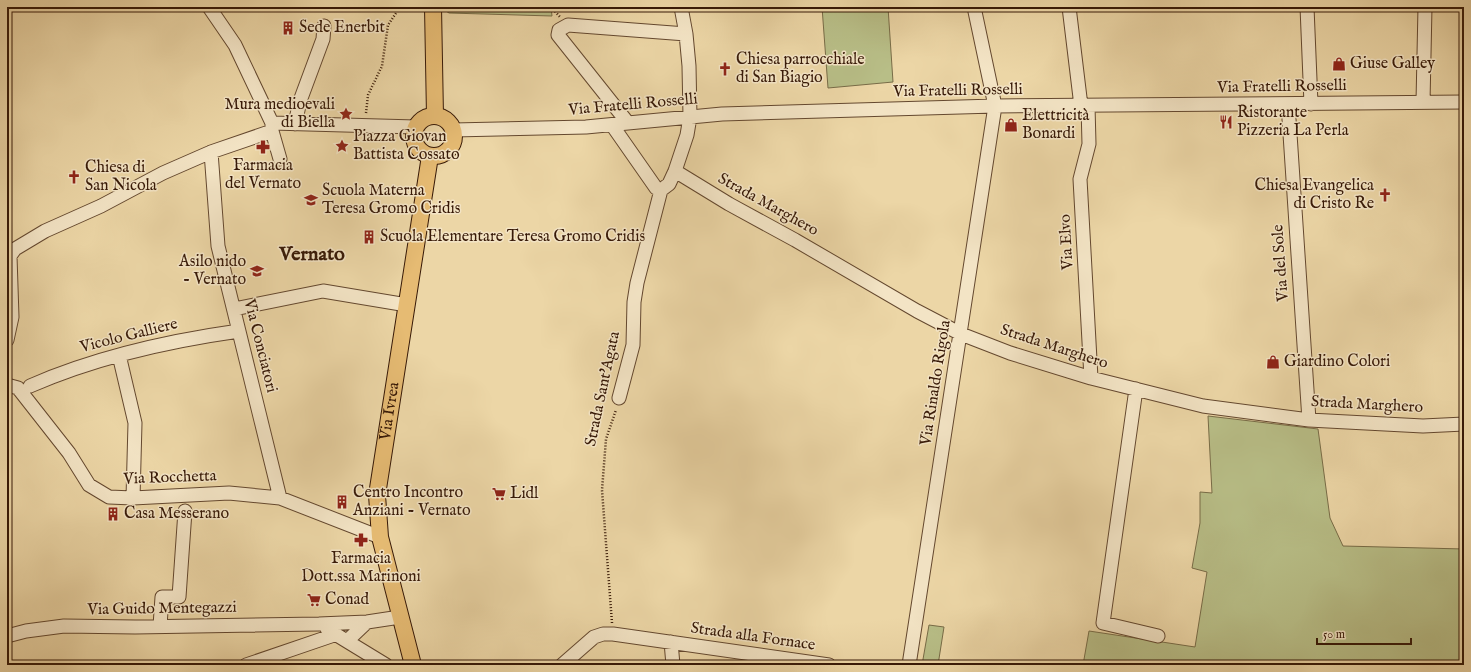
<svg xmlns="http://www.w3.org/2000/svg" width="1471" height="672" font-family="'IM FELL English',serif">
  <rect width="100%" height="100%" fill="#ecd6a6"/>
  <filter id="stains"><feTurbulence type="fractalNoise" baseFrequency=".005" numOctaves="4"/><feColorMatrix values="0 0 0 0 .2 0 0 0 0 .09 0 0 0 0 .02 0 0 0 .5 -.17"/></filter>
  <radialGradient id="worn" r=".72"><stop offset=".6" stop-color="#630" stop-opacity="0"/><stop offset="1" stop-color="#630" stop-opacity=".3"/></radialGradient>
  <path fill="#b8be87" stroke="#786c47" d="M440,7H551L552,16L449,13Z
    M822,7H888L893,82L828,88Z
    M1208,416L1318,429L1330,518L1343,546L1464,549V665H1083L1089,631L1195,647L1207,572L1192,568L1200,523V492L1212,493Z
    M929,625L944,627L938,665H922Z"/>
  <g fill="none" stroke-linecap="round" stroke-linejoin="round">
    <g stroke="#64482f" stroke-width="15">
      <path id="minor" d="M209,7L235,45L272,123V131L280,159
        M1069,7L1081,106
        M1307,7L1311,104
        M1423,102L1425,7
        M1288,104L1309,420
        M1088,106L1089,144L1080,179L1091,378
        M272,123L416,127
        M628,123L558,35L559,30L568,25L686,34
        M295,124L300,101L323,39L324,26
        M612,125L656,188L661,190L669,184L675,171L687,135L690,117L689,66L686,34L681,7
        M453,130L586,127L722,114L995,106L1464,102
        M211,152L218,246L280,498
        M675,171L729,204L795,240L917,311L961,334L1010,353L1091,378L1203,406L1309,420L1423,426L1464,424
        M234,309L323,291L407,305
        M7,340L12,317L10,256L15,249L45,231L101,206L163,173L211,152L272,131
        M119,355L135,423L133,498
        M7,385L18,388L69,453L89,485L109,497L133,498L229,493L280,498L380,537
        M30,386C96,357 168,341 239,331
        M1136,389L1103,623L1158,636
        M619,398L633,345L634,302L637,283L661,190
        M160,626L162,597H179L185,511
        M327,629L386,665
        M7,636L26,631L64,626L135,627L319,624L367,622L400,617
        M347,641L367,622
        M671,642L673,665
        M246,665L334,635
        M562,665L594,637L603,634H613L829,665
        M909,665L995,106L974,7"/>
    </g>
    <g stroke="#371907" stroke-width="18">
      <g id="major">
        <path d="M433,7L435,116"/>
        <circle cx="434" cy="136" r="20"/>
        <path id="s1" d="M413,665L380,537L377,495L430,156"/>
      </g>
    </g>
    <path stroke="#371907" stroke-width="2.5" stroke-dasharray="1 2" stroke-linecap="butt" d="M551,7L560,17
      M366,113L368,95L382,66L388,25L400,7
      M612,623L602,490L606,439L616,410"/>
    <use href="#minor" stroke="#f3e4c5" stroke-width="13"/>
    <use href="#major" stroke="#e6bb73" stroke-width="16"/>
  </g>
  <defs>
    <g id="building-bare" transform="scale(1.08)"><path d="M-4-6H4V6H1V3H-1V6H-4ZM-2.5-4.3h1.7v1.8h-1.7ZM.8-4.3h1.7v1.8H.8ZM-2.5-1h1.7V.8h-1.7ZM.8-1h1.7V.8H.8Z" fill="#8f2418" stroke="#f3e4c5" stroke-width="2.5" paint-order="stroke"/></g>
    <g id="shop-bare" transform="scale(1.08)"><path d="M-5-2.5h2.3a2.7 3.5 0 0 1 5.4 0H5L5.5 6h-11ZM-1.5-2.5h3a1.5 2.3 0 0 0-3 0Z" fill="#8f2418" stroke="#f3e4c5" stroke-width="2.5" paint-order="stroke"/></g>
    <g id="church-bare" transform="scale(1.08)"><path d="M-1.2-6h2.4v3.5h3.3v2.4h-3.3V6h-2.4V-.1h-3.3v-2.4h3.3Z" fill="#8f2418" stroke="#f3e4c5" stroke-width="2.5" paint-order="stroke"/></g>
    <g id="sight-bare" transform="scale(1.08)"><path d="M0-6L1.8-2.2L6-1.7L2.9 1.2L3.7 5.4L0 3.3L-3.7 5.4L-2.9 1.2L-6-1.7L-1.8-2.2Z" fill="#8f2418" stroke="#f3e4c5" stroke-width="2.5" paint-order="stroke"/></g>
    <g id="restaurant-bare" transform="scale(1.08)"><path d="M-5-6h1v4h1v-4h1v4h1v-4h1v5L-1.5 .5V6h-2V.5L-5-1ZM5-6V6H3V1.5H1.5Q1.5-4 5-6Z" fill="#8f2418" stroke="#f3e4c5" stroke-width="2.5" paint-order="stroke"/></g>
    <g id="pharmacy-bare" transform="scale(1.08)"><path d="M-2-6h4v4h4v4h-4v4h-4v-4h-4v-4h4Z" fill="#8f2418" stroke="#f3e4c5" stroke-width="2.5" paint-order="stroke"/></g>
    <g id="school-bare" transform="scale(1.08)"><path d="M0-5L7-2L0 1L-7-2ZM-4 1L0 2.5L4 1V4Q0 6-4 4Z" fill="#8f2418" stroke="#f3e4c5" stroke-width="2.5" paint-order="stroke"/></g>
    <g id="supermarket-bare" transform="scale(1.08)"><path d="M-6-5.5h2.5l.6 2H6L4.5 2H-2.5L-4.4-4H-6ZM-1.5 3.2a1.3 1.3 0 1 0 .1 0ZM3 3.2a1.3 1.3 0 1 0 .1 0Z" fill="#8f2418" stroke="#f3e4c5" stroke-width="2.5" paint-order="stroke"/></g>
  </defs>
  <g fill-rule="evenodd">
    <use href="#building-bare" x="288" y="28"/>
    <use href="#shop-bare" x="1339" y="64"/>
    <use href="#church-bare" x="725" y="69"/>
    <use href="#sight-bare" x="346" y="114"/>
    <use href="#restaurant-bare" x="1226" y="122"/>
    <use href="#shop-bare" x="1011" y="125"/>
    <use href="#sight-bare" x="342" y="146"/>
    <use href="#pharmacy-bare" x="263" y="147"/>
    <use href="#church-bare" x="74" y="177"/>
    <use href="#church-bare" x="1385" y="195"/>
    <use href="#school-bare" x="311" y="200"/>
    <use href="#building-bare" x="369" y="237"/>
    <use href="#school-bare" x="257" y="271"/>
    <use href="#shop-bare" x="1273" y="362"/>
    <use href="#supermarket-bare" x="499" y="494"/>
    <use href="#building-bare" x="342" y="502"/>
    <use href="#building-bare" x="113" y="514"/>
    <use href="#pharmacy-bare" x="361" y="540"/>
    <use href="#supermarket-bare" x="314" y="600"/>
  </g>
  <g text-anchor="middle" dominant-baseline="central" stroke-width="3" stroke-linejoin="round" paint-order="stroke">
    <g font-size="16" fill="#371907" stroke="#f3e4c5" text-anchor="start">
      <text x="299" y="28">Sede Enerbit</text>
      <text x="736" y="60">Chiesa parrocchiale<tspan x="736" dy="18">di San Biagio</tspan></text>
      <text x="1350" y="64">Giuse Galley</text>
      <text x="335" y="105" text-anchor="end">Mura medioevali<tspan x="335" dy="18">di Biella</tspan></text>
      <text x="1237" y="113">Ristorante<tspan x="1237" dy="18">Pizzeria La Perla</tspan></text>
      <text x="1022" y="116">Elettricità<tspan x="1022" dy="18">Bonardi</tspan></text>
      <text x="353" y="137">Piazza Giovan<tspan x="353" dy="18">Battista Cossato</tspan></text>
      <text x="263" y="166" text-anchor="middle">Farmacia<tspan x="263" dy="18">del Vernato</tspan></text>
      <text x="85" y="168">Chiesa di<tspan x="85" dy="18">San Nicola</tspan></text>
      <text x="1374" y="186" text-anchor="end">Chiesa Evangelica<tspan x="1374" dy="18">di Cristo Re</tspan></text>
      <text x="322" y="191">Scuola Materna<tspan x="322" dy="18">Teresa Gromo Cridis</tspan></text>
      <text x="380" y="237">Scuola Elementare Teresa Gromo Cridis</text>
      <text x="246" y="262" text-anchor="end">Asilo nido<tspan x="246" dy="18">- Vernato</tspan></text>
      <text x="1284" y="362">Giardino Colori</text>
      <text x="353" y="493">Centro Incontro<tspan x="353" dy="18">Anziani - Vernato</tspan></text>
      <text x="510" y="494">Lidl</text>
      <text x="124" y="514">Casa Messerano</text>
      <text x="361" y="559" text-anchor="middle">Farmacia<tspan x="361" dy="18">Dott.ssa Marinoni</tspan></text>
      <text x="325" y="600">Conad</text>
    </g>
    <g font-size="16" fill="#371907" stroke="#f3e4c5">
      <text transform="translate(1282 87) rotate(-1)">Via Fratelli Rosselli</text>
      <text transform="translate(958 91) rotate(-1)">Via Fratelli Rosselli</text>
      <text transform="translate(633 105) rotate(-5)">Via Fratelli Rosselli</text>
      <text transform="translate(768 205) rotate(29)">Strada Marghero</text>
      <text transform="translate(1067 242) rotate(-93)">Via Elvo</text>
      <text transform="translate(1281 263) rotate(-94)">Via del Sole</text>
      <text transform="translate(129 336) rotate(-14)">Vicolo Galliere</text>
      <text transform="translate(260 346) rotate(76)">Via Conciatori</text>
      <text transform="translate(1054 347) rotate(18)">Strada Marghero</text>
      <text transform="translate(936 383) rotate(-81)">Via Rinaldo Rigola</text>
      <text transform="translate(603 389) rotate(-78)">Strada Sant'Agata</text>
      <text transform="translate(1367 405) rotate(3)">Strada Marghero</text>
      <text stroke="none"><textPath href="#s1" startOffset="259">Via Ivrea</textPath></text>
      <text transform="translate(170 478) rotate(-2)">Via Rocchetta</text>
      <text transform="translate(162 609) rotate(-1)">Via Guido Mentegazzi</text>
      <text transform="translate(753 637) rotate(8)">Strada alla Fornace</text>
    </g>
    <g font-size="20" font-weight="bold" fill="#371907" stroke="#f3e4c5">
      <text x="312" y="254">Vernato</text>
    </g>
  </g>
  <rect width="1471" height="672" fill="none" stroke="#ecd6a6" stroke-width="24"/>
  <rect x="8" y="8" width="1455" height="656" fill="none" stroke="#371907" stroke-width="2"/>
  <rect x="12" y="12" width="1447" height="648" fill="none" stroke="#371907"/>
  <path d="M1317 638v6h94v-6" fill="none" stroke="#371907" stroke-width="2"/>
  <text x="1323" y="638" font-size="12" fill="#371907" stroke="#f3e4c5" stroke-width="3" paint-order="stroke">50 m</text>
  <rect width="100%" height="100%" filter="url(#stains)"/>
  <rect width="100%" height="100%" fill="url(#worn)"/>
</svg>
